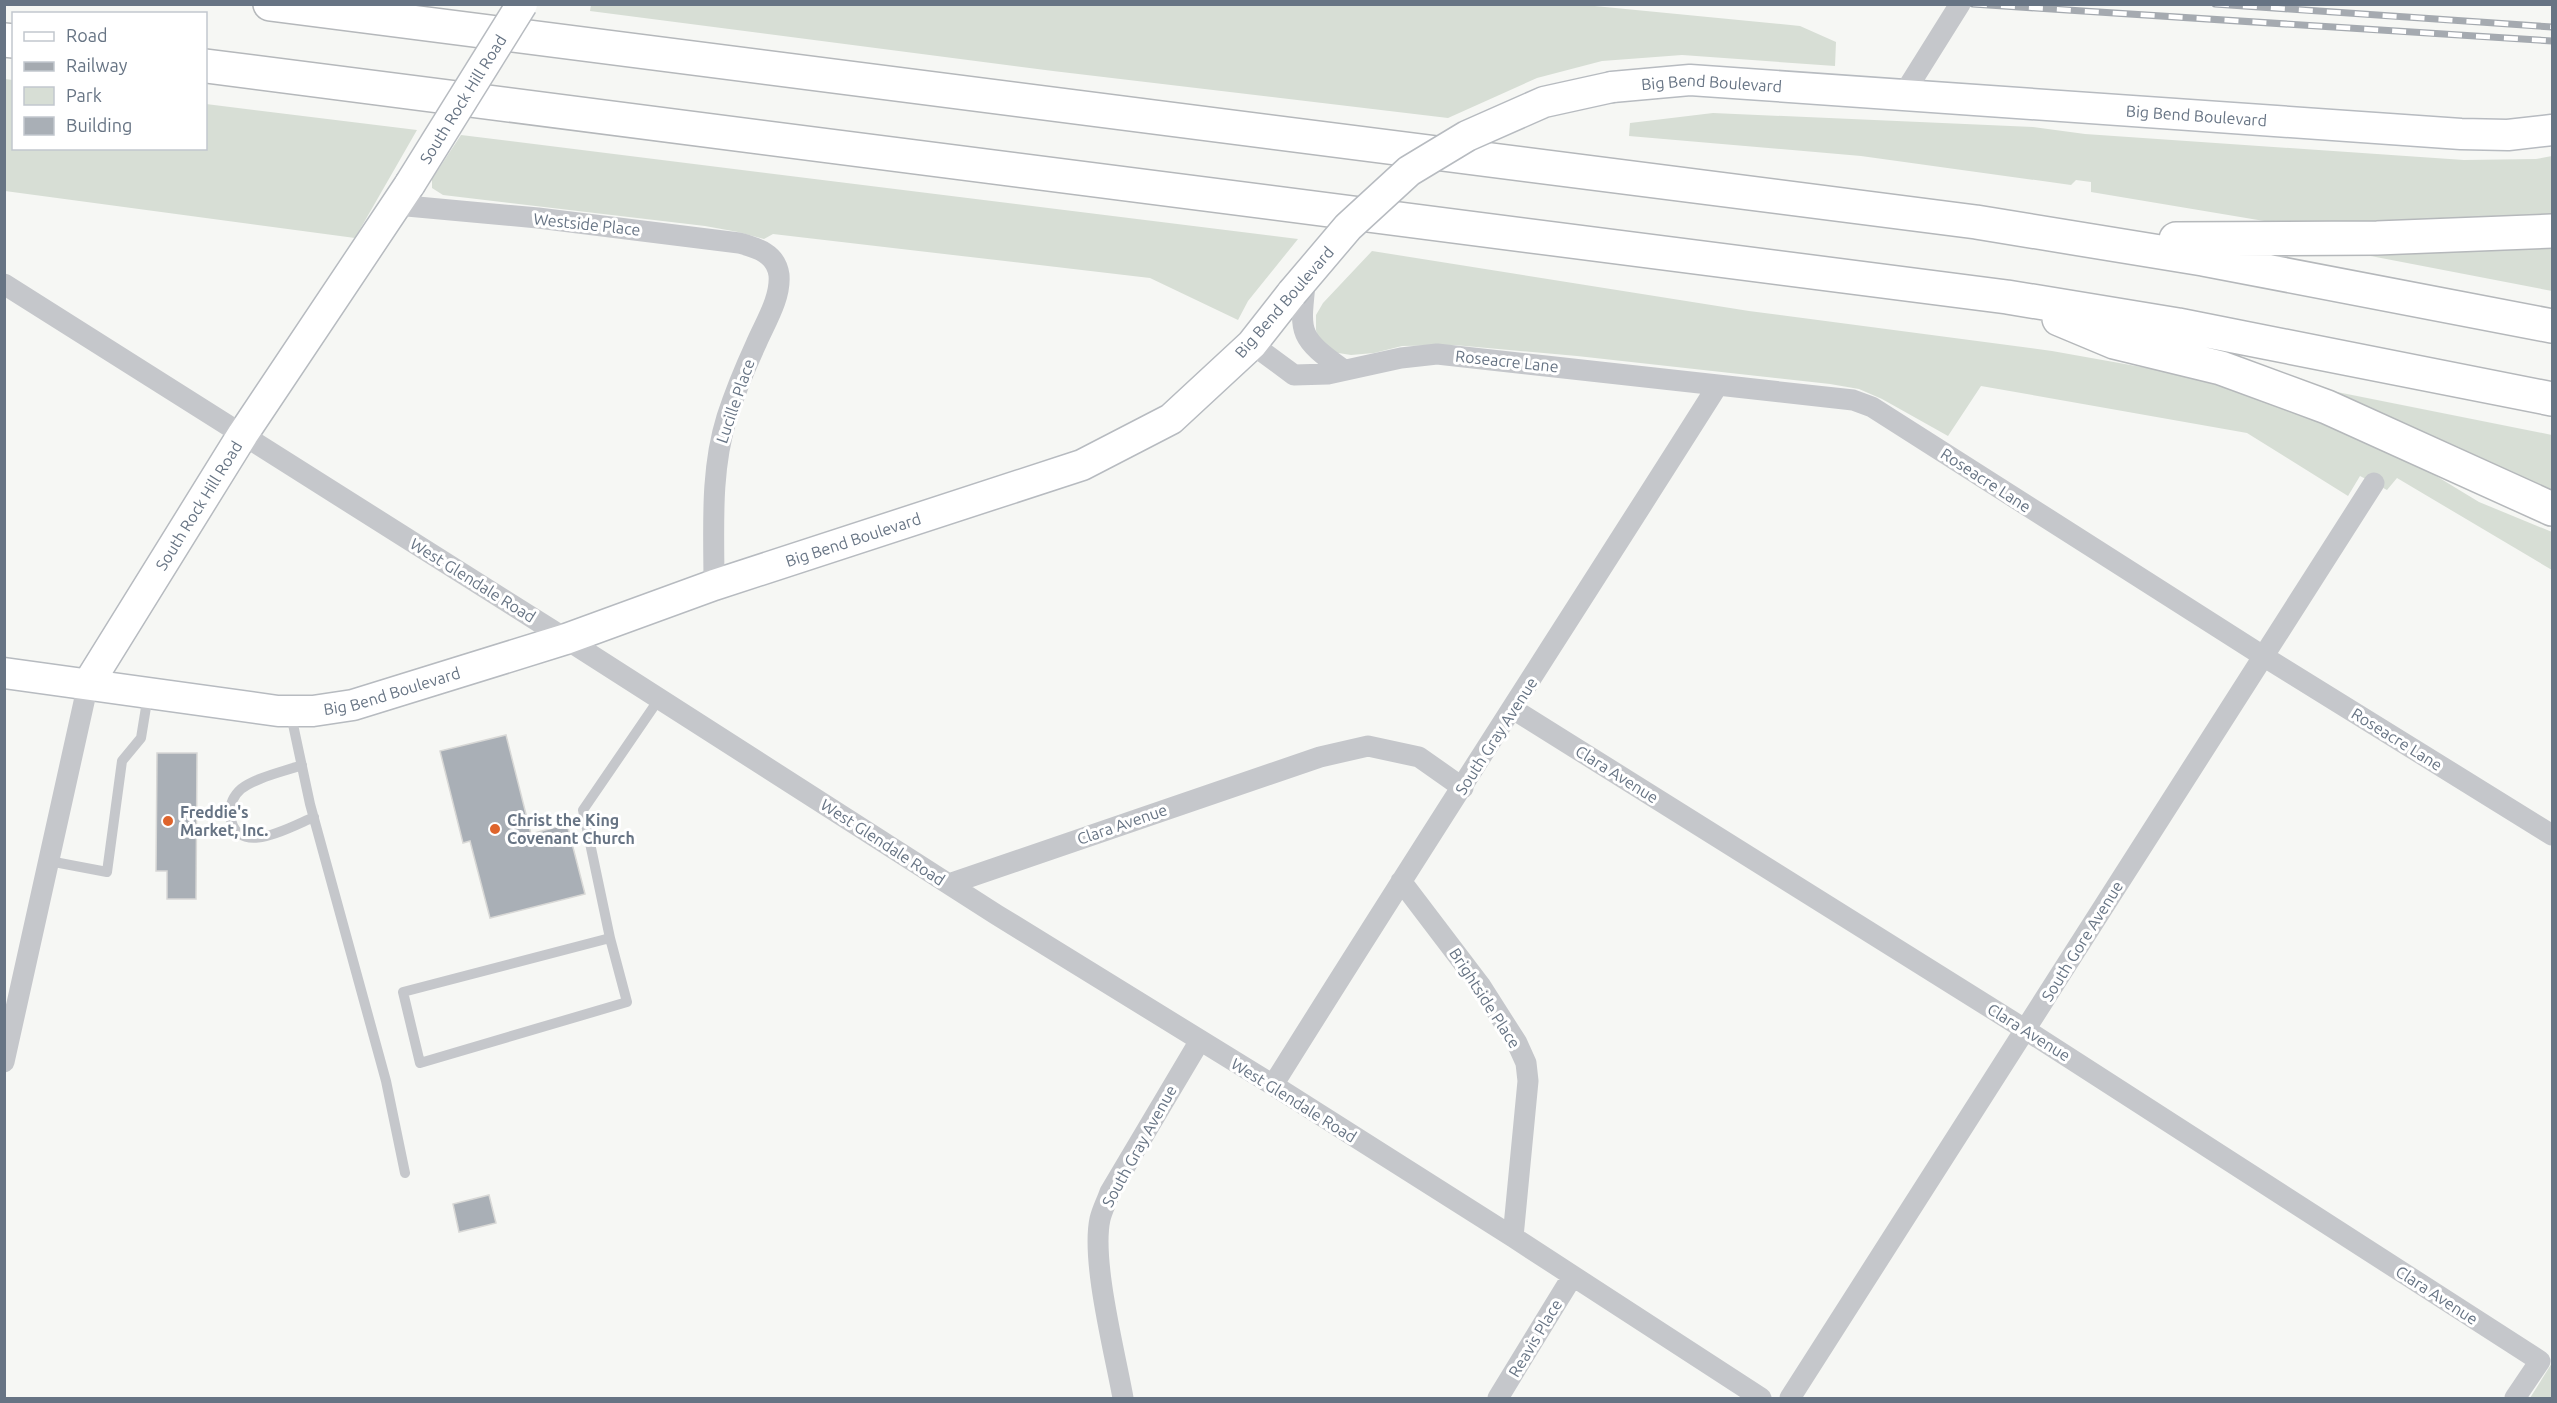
<svg xmlns="http://www.w3.org/2000/svg" width="2557" height="1403" font-family="Ubuntu,sans-serif">
  <rect width="100%" height="100%" fill="#f6f7f4"/>
  <path fill="#d7ded5" d="M591,5L1574,4L1800,26L1836,42L1835,66L1682,55L1602,61L1537,78L1448,118L1053,71L590,11Z
    M5,79L13,80L14,148H206V104L417,130L355,238L5,191Z
    M1713,113L2033,127L2085,134L2464,160L2536,159L2552,156V221L2288,225L2091,192V182L2076,180L2071,185L1861,156L1629,136L1630,123Z
    M461,135L1298,239L1248,301L1238,320L1150,278L773,234L764,239L738,232L705,226L443,195L432,188V179Z
    M2552,241V291L2350,252Z
    M1372,251L1749,311L2052,351L2220,381L2267,395L2418,465L2479,502L2552,532V570L2397,478L2387,490L2360,476L2348,496L2247,433L1981,386L1948,436L1882,399L1859,389L1830,384L1577,356L1454,345L1402,346L1374,353L1351,355L1332,352L1319,342L1316,330V315L1323,303Z
    M2312,387L2552,435V492Z
    M2552,1363V1398H2530Z"/>
  <path fill="#a9afb6" stroke="#d8d8d6" stroke-width="1.5" d="M506,735L531,834L567,824L585,894L490,918L470,841L463,843L440,751Z
    M157,753H197L196,899H167V871H156Z
    M489,1195L496,1223L459,1232L453,1204Z"/>
  <g fill="none" stroke-linecap="round" stroke-linejoin="round">
    <g stroke="#b7bbc0" stroke-width="33">
      <g id="secondary">
        <path id="s1" d="M1612,87L1690,80L2461,134L2508,135L2552,130"/>
        <path id="s2" d="M4,673L278,711H313L353,705L566,639L714,585L1082,465L1171,419L1252,344L1292,293"/>
        <path id="s3" d="M88,684L243,434L410,184"/>
      </g>
    </g>
    <g stroke="#b5b8bb" stroke-width="36">
      <path id="highway" d="M270,4L1976,222L2203,259L2552,326
        M4,40L14,41
        M206,66L2007,297L2178,325L2552,399
        M2176,239L2377,238L2552,231
        M2059,319L2114,342L2221,368L2327,407L2552,509"/>
    </g>
    <path stroke="#c5c7cb" stroke-width="10" d="M291,715L310,804L386,1081L405,1173
      M302,765C283,772 257,777 241,789C234,795 229,805 230,814C235,860 290,827 314,817
      M49,861L107,872L122,761L141,738L148,695
      M610,938L627,1002L420,1063L403,992L610,938L583,810L659,699"/>
    <path stroke="#c5c7cb" stroke-width="21" d="M1903,95L1960,4
      M396,205L538,218L739,243C757,248 776,253 779,275C781,298 765,323 756,344C745,368 735,392 727,417C710,471 714,529 714,585
      M1306,276C1300,333 1296,336 1344,370
      M4,284L566,639L997,915L1273,1085L1513,1237L1761,1398
      M1252,344L1294,375L1328,374L1401,358L1437,354L1853,400L1872,407L2263,656L2552,835
      M1513,709L2026,1030L2540,1361L2515,1398
      M1401,881L1480,985L1517,1043L1526,1063L1528,1081L1513,1237
      M949,884L1320,757L1368,746L1419,757L1463,788
      M4,1062L88,684
      M1273,1085C1419,851 1570,619 1718,385
      M1123,1398C1115,1353 1091,1261 1100,1219C1102,1210 1107,1201 1110,1192L1199,1042
      M1498,1398L1572,1277
      M1790,1398L2374,483"/>
    <use href="#secondary" stroke="#fff" stroke-width="30"/>
    <use href="#highway" stroke="#fff" stroke-width="33"/>
    <g stroke="#a5aab0" stroke-width="7">
      <path id="rail" d="M1973,4L2552,41
        M2215,4L2552,27"/>
    </g>
    <use href="#rail" stroke="#fff" stroke-width="4.5" stroke-dasharray="14" stroke-linecap="butt"/>
    <g stroke="#b7bbc0" stroke-width="33" stroke-linecap="butt">
      <g id="secondary-bridge">
        <path id="s4" d="M410,184L522,4"/>
        <path d="M1292,293L1348,227L1409,171L1467,136L1544,102L1612,87"/>
      </g>
    </g>
    <use href="#secondary-bridge" stroke="#fff" stroke-width="30"/>
  </g>
  <g fill="#de642c" stroke="#fff" stroke-width="2">
    <circle cx="168" cy="821" r="6"/>
    <circle cx="495" cy="829" r="6"/>
  </g>
  <g text-anchor="middle" dominant-baseline="central" stroke-width="6" stroke-linejoin="round" paint-order="stroke">
    <g font-size="16" fill="#677484" stroke="#fff">
      <text stroke="none"><textPath href="#s1" startOffset="100">Big Bend Boulevard</textPath></text>
      <text stroke="none"><textPath href="#s4" startOffset="100">South Rock Hill Road</textPath></text>
      <text stroke="none"><textPath href="#s1" startOffset="586">Big Bend Boulevard</textPath></text>
      <text transform="translate(587 224) rotate(6)">Westside Place</text>
      <text transform="translate(1284 302) rotate(-49)">Big Bend Boulevard</text>
      <text transform="translate(1507 361) rotate(6)">Roseacre Lane</text>
      <text transform="translate(735 401) rotate(-71)">Lucille Place</text>
      <text transform="translate(1986 480) rotate(33)">Roseacre Lane</text>
      <text stroke="none"><textPath href="#s3" startOffset="210">South Rock Hill Road</textPath></text>
      <text stroke="none"><textPath href="#s2" startOffset="879">Big Bend Boulevard</textPath></text>
      <text transform="translate(473 580) rotate(32)">West Glendale Road</text>
      <text stroke="none"><textPath href="#s2" startOffset="393">Big Bend Boulevard</textPath></text>
      <text transform="translate(1496 736) rotate(-57)">South Gray Avenue</text>
      <text transform="translate(2397 739) rotate(32)">Roseacre Lane</text>
      <text transform="translate(1617 774) rotate(32)">Clara Avenue</text>
      <text transform="translate(1122 824) rotate(-19)">Clara Avenue</text>
      <text transform="translate(883 842) rotate(33)">West Glendale Road</text>
      <text transform="translate(2082 941) rotate(-58)">South Gore Avenue</text>
      <text transform="translate(1485 998) rotate(57)">Brightside Place</text>
      <text transform="translate(2029 1032) rotate(32)">Clara Avenue</text>
      <text transform="translate(1294 1100) rotate(32)">West Glendale Road</text>
      <text transform="translate(1139 1146) rotate(-61)">South Gray Avenue</text>
      <text transform="translate(2437 1295) rotate(33)">Clara Avenue</text>
      <text transform="translate(1535 1338) rotate(-59)">Reavis Place</text>
    </g>
    <g font-size="16" font-weight="bold" fill="#677484" stroke="#fff" text-anchor="start">
      <text x="180" y="812">Freddie's<tspan x="180" dy="18">Market, Inc.</tspan></text>
      <text x="507" y="820">Christ the King<tspan x="507" dy="18">Covenant Church</tspan></text>
    </g>
  </g>
  <rect width="2557" height="1403" fill="none" stroke="#677484" stroke-width="12"/>
  <rect x="12" y="12" width="195" height="138" fill="#ffffff" stroke="#c2c7ce" stroke-width="1.5"/>
  <rect x="24" y="32" width="30" height="9" fill="#ffffff" stroke="#c2c7ce" stroke-width="1.5"/>
  <text x="66" y="42" font-size="18" fill="#677484">Road</text>
  <rect x="24" y="62" width="30" height="9" fill="#a5aab0" stroke="#c2c7ce" stroke-width="1.5"/>
  <text x="66" y="72" font-size="18" fill="#677484">Railway</text>
  <rect x="24" y="87" width="30" height="18" fill="#d7ded5" stroke="#c2c7ce" stroke-width="1.5"/>
  <text x="66" y="102" font-size="18" fill="#677484">Park</text>
  <rect x="24" y="117" width="30" height="18" fill="#a9afb6" stroke="#c2c7ce" stroke-width="1.5"/>
  <text x="66" y="132" font-size="18" fill="#677484">Building</text>
</svg>
